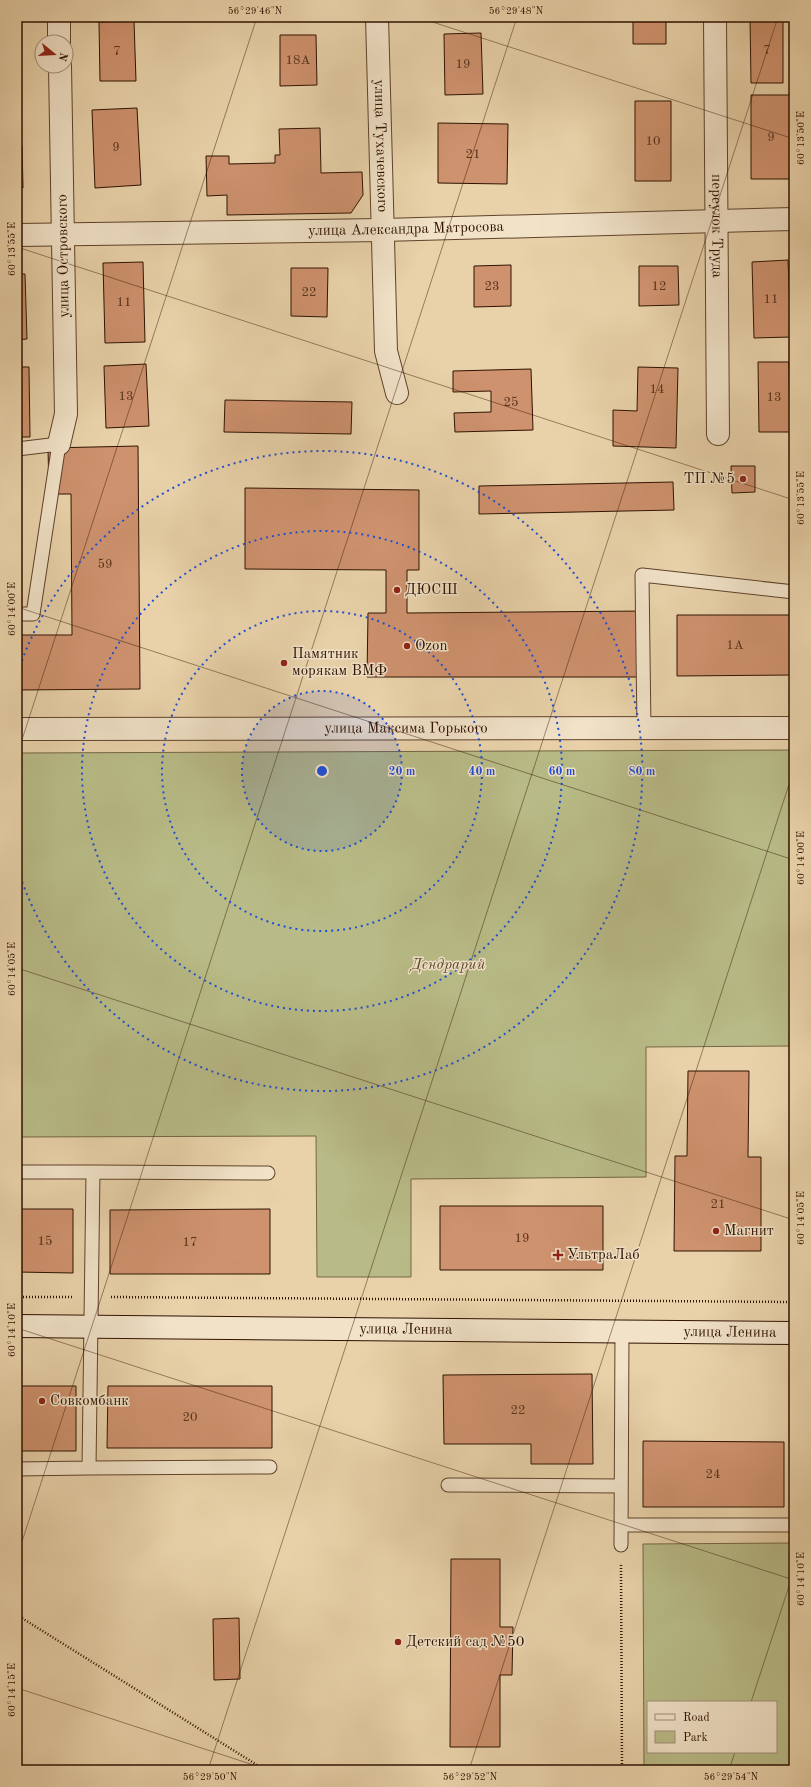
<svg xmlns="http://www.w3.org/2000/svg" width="811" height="1787" font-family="'Old Standard TT',serif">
  <rect width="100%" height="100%" fill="#e9d2aa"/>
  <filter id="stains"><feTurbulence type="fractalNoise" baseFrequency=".005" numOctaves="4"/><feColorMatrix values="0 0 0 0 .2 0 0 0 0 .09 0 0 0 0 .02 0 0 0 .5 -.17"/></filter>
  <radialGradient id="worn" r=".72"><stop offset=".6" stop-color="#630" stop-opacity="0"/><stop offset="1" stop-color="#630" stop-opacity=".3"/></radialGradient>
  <path fill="#b8bb87" stroke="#746644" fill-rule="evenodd" d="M794,750V1192H793L792,1046L646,1047V1177L411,1179V1277H317L316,1136L17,1137V753Z
    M794,1543V1770H644L643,1544ZM648,1702H776V1752H648Z"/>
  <path fill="#ce926e" stroke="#2f1200" d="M633,17H666V44H633Z
    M750,17H783V83H751Z
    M134,21L136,81H100L99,22Z
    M481,33L483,94L445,95L444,34Z
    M280,35H316L317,85L280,86Z
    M17,50L21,51L20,90H17Z
    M751,95H790V179H751Z
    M635,101H671V181H635Z
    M137,108L141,185L95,188L92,110Z
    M438,123L508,124L507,184L438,183Z
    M320,128L321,173L362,172L363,195L351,213L227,215V195L207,196L206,156H229V164L275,163V155H280L279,129Z
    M22,146L23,188H17V147Z
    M788,260L791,337L754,338L752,262Z
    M143,262L145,342L105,343L103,263Z
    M511,265V306L474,307V266Z
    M639,266H678L679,305L639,306Z
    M291,268H328L327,317L291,316Z
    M17,274H25L27,339L17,340Z
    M758,362H789L790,432H759Z
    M146,364L149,426L106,428L104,366Z
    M17,367H29L30,437H17Z
    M638,367L678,368L676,448L613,446V410L637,411Z
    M531,369L533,430L455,432L454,413L491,412V391L453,392V371Z
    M225,400L352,402L351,434L224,432Z
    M138,446L140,689L17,690V635H72L71,494H49L48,448Z
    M731,466H755V492L732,493Z
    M673,482L674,510L479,514V486Z
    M245,488L419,490V570H407V613L646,611V677H367L368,613H386V570L245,569Z
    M677,615H794V675L677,676Z
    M688,1071H749L748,1157H761V1251H674L675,1156H687Z
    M440,1206H603V1270H440Z
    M17,1209H73V1273L17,1272Z
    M270,1209V1274H110V1210Z
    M592,1374L593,1464H531V1444H444L443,1375Z
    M17,1386H76V1451H17Z
    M108,1386H272V1448H107Z
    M643,1441L784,1442V1507H643Z
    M451,1559H500V1627H513L512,1675H500V1747H450Z
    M239,1618L240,1679L214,1680L213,1619Z"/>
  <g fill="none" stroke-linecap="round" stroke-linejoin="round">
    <g stroke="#5e422a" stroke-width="15">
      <path id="lane" d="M17,449L59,444L33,614H17
        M644,730L642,575L794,592
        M17,1172H93L89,1468L270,1467
        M93,1172L268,1173
        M17,1469L89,1468
        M448,1485L621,1486
        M621,1525H794
        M621,1545L622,1331"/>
    </g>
    <g stroke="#5e422a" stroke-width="24">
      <g id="street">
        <path d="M59,17V42"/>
        <path id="s1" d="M377,17L386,351L397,393"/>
        <path id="s2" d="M715,17L718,434"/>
        <path id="s3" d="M17,235L383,230L794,219"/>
        <path d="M59,444L66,414L60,66"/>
        <path id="s4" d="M17,729L794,728"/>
      </g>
    </g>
    <g stroke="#2f1200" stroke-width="24">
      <g id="secondary">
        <path id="s5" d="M17,1326L794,1333"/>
      </g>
    </g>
    <path stroke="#2f1200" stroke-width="2.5" stroke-dasharray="1 2" stroke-linecap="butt" d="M17,1297H72
      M111,1297L794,1302
      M621,1565L622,1770
      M17,1615L265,1770"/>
    <use href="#lane" stroke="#f1e2c8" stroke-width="13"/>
    <use href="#street" stroke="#f1e2c8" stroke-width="22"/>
    <use href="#secondary" stroke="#f1e2c8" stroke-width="22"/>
  </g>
  <path fill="none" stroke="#2f1200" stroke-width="1" stroke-opacity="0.45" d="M417,17L794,139M17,247L794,500M17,607L794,860M17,755L257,17M17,968L794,1220M17,1328L794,1580M17,1557L517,17M17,1688L269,1770M751,1702L794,1571M208,1770L778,17M469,1770L794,769M729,1770L735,1752"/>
  <circle cx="322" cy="771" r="80" fill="#1d4ed8" fill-opacity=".12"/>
  <g fill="none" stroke="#1d4ed8" stroke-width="2" stroke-dasharray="2 4">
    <circle cx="322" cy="771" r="80"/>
    <circle cx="322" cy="771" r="160"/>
    <circle cx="322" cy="771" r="240"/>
    <path d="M18 672A320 320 0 1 1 18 870"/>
  </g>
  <g fill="#8f2418" stroke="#f1e2c8" stroke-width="1.5">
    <circle cx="743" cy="479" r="4"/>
    <circle cx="397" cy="590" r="4"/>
    <circle cx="407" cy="646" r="4"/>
    <circle cx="284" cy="663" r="4"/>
    <circle cx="716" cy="1231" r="4"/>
    <path d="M556 1249h4v4h4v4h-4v4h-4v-4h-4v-4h4z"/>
    <circle cx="42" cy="1401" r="4"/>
    <circle cx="398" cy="1642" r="4"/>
  </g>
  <g text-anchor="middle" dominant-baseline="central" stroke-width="3" stroke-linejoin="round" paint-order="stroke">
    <g font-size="13" fill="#57321c">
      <text x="767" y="50">7</text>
      <text x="117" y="51">7</text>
      <text x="298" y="60">18А</text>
      <text x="463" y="64">19</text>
      <text x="771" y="137">9</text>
      <text x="653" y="141">10</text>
      <text x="116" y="147">9</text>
      <text x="473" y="154">21</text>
      <text x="492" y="286">23</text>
      <text x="659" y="286">12</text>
      <text x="309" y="292">22</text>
      <text x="771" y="299">11</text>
      <text x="124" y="302">11</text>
      <text x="657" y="389">14</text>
      <text x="126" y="396">13</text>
      <text x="774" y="397">13</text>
      <text x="511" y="402">25</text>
      <text x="105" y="564">59</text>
      <text x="735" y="645">1А</text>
      <text x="718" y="1204">21</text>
      <text x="522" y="1238">19</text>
      <text x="45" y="1241">15</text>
      <text x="190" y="1242">17</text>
      <text x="518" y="1410">22</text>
      <text x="190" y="1417">20</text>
      <text x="713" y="1474">24</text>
    </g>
    <g font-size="15" fill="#2f1200" stroke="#f1e2c8">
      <text stroke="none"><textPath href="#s1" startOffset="129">улица Тухачевского</textPath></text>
      <text stroke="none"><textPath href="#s2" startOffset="209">переулок Труда</textPath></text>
      <text stroke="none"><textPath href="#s3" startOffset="389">улица Александра Матросова</textPath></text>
      <text transform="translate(64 256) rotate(-91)">улица Островского</text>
      <text stroke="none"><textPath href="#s4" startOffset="389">улица Максима Горького</textPath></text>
      <text stroke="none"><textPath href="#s5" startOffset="389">улица Ленина</textPath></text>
      <text stroke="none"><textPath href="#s5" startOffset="713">улица Ленина</textPath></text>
    </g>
    <g font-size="15" fill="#2f1200" stroke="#f1e2c8" text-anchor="start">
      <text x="735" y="479" text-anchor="end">ТП №5</text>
      <text x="405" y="590">ДЮСШ</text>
      <text x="415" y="646">Ozon</text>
      <text x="292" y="654">Памятник<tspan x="292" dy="17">морякам ВМФ</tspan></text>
      <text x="724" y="1231">Магнит</text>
      <text x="567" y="1255">УльтраЛаб</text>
      <text x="50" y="1401">Совкомбанк</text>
      <text x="406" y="1642">Детский сад №50</text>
    </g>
    <g font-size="15" font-style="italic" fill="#584528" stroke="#f1e2c8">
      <text x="448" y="965">Дендрарий</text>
    </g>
  </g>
  <circle cx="322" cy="771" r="6" fill="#1d4ed8" stroke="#f1e2c8" stroke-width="2"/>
  <g font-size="12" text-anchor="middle" font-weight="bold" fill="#1d4ed8" stroke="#f1e2c8" stroke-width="3" stroke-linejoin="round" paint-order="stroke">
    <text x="402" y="775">20 m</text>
    <text x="482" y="775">40 m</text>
    <text x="562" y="775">60 m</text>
    <text x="642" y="775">80 m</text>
  </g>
  <rect width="811" height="1787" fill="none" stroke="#e9d2aa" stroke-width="44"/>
  <rect x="647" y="1701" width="130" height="52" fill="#f1e2c8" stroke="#a38f78"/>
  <rect x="655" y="1714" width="20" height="6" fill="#f1e2c8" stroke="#a38f78"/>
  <text x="683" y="1721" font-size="12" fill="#2f1200">Road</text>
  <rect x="655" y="1731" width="20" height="12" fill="#b8bb87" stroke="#a38f78"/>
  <text x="683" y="1741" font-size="12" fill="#2f1200">Park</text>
  <g transform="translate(54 54) rotate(108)"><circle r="19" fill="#f1e2c8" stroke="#a38f78"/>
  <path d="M0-3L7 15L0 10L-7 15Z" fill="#8f2418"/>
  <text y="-6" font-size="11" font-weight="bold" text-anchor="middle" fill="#2f1200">N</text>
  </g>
  <rect x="22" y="22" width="767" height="1743" fill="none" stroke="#2f1200" stroke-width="1.5"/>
  <g font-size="10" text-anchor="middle" fill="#2f1200">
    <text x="255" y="14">56°29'46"N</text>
    <text x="516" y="14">56°29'48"N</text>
    <text transform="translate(800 138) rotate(-90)" y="4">60°13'50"E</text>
    <text transform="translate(11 249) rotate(-90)" y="4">60°13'55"E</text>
    <text transform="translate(800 498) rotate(-90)" y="4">60°13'55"E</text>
    <text transform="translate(11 609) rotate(-90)" y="4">60°14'00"E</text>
    <text transform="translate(800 858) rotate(-90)" y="4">60°14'00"E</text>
    <text transform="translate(11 969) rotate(-90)" y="4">60°14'05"E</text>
    <text transform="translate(800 1218) rotate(-90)" y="4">60°14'05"E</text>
    <text transform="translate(11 1330) rotate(-90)" y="4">60°14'10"E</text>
    <text transform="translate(800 1579) rotate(-90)" y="4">60°14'10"E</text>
    <text transform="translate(11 1690) rotate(-90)" y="4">60°14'15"E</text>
    <text x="210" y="1780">56°29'50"N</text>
    <text x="470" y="1780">56°29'52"N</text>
    <text x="731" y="1780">56°29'54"N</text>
  </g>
  <rect width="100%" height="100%" filter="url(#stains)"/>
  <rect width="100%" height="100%" fill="url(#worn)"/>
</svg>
